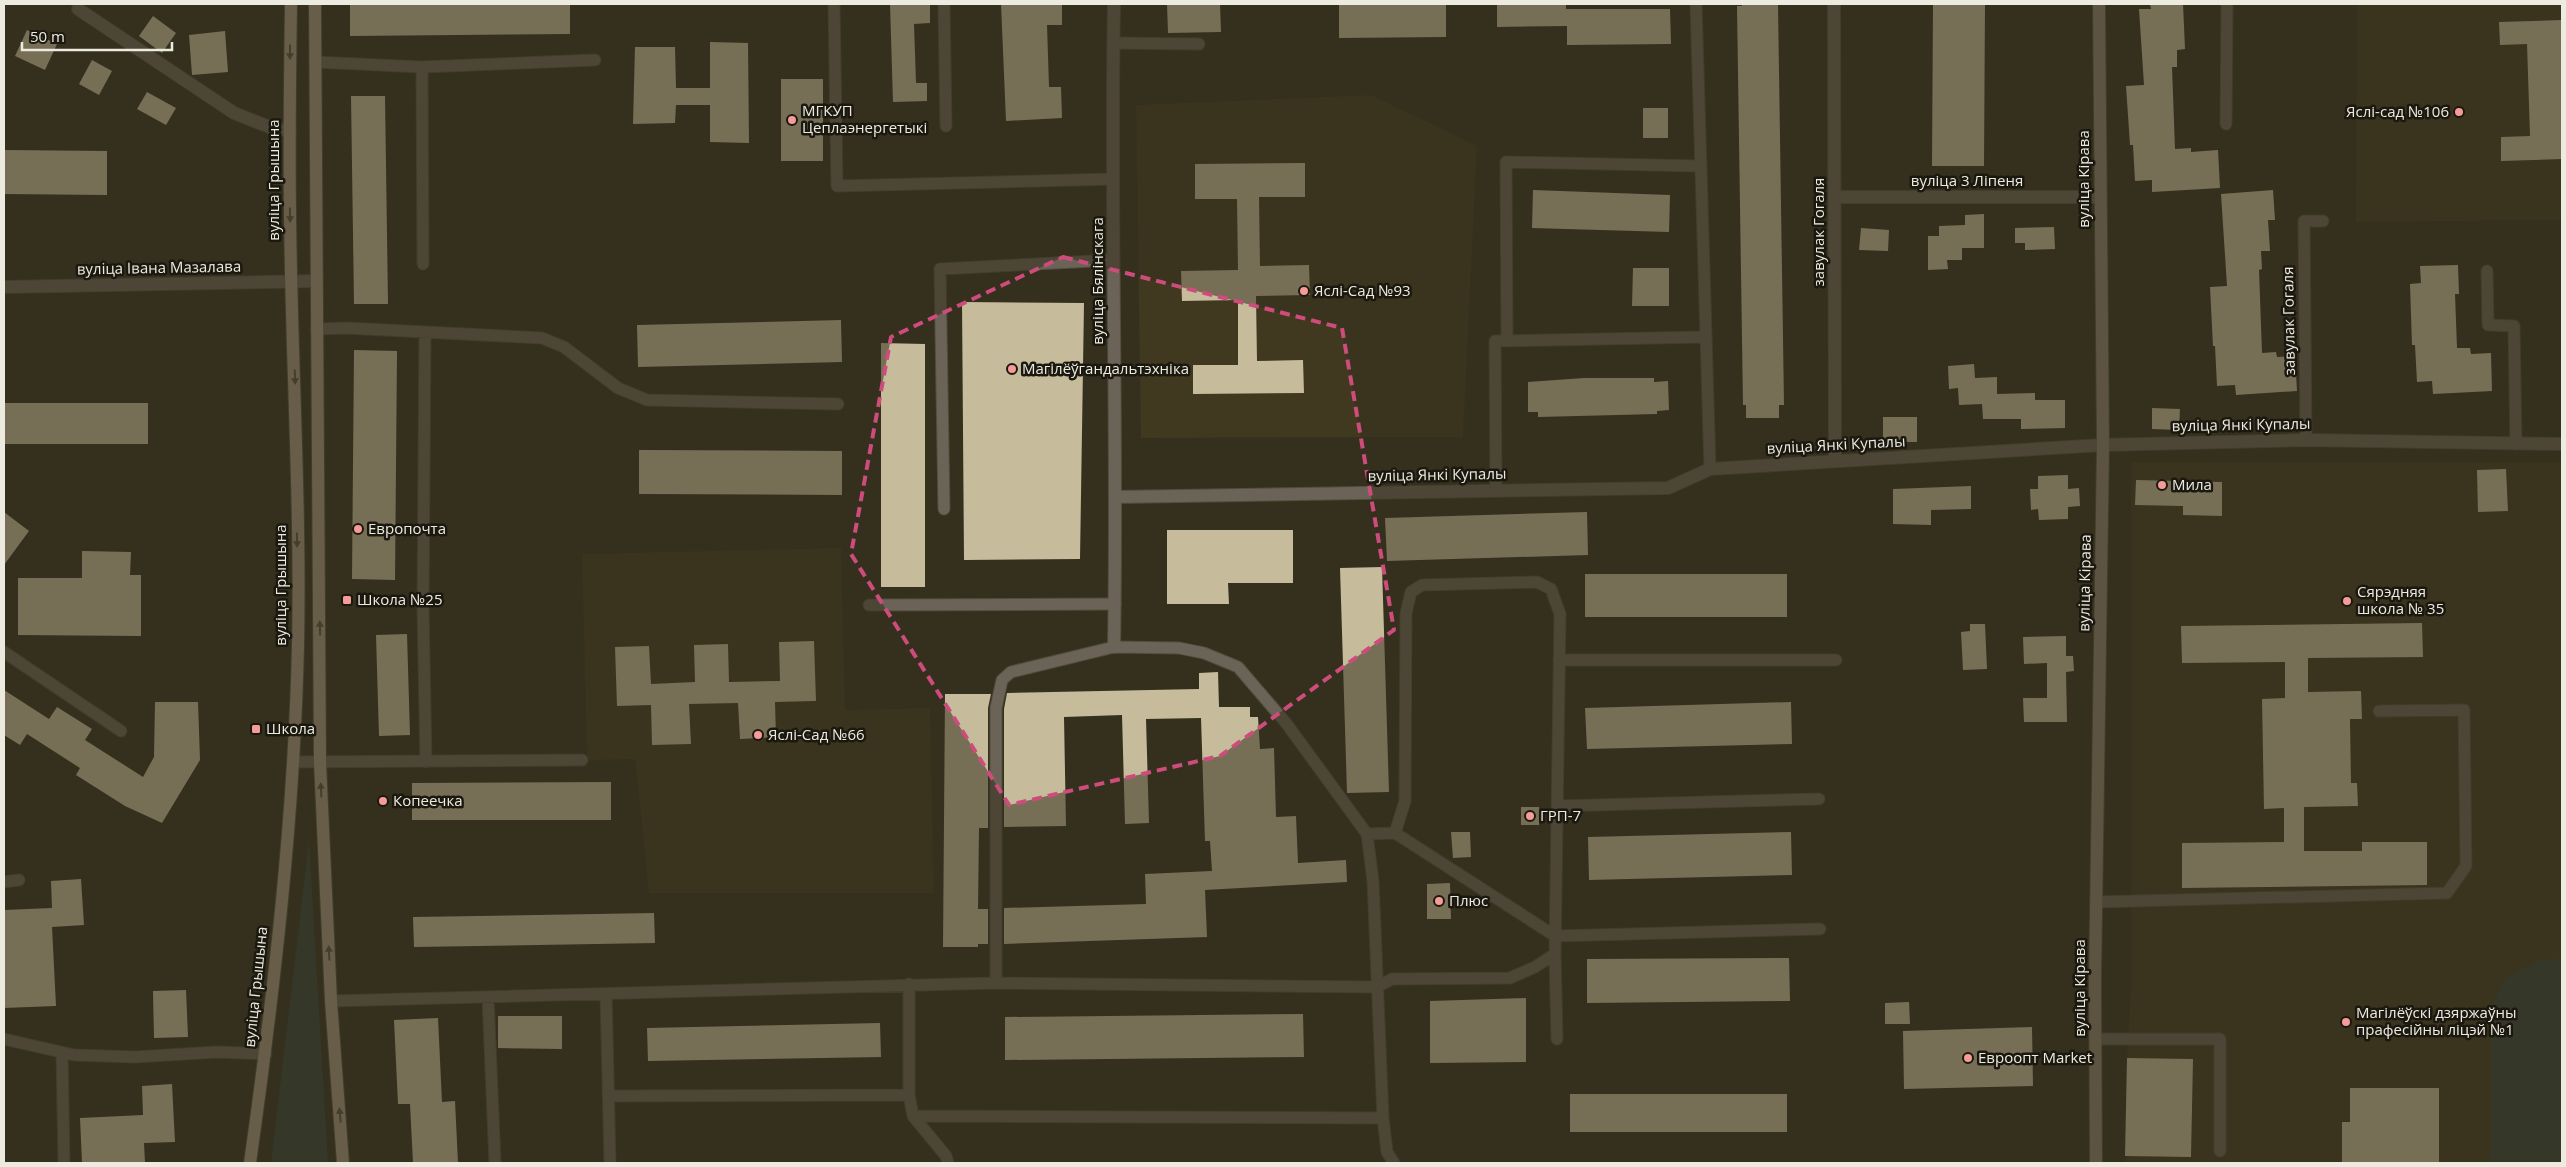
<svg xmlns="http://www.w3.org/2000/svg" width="2566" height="1167" font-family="'Open Sans',sans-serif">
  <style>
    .built { fill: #40381f }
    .green { fill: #354438 }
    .building { fill: #c6bc9b }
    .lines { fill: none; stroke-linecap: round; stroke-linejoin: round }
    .lane-casing { stroke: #524e3d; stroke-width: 13 }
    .street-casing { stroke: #524e3d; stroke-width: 14 }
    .secondary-casing { stroke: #524e3d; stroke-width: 14 }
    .primary-casing { stroke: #524e3d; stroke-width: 14 }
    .lane { stroke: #6b6357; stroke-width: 11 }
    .street { stroke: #6b6357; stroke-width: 12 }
    .secondary { stroke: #8c806c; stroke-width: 12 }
    .primary { stroke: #a5957d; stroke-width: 12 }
    .oneway { fill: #595041 }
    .marked { fill: none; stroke: #cd4c7c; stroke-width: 4; stroke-dasharray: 10 6; stroke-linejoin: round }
    .poi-dot { fill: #f59b98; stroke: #1b1810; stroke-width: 2 }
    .labels { text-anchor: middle; stroke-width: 5; stroke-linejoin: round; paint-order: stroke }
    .poi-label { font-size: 15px; fill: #edeadf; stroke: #1b1810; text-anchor: start }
    .street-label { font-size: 15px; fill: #edeadf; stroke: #1b1810 }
  </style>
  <rect width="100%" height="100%" fill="#35301e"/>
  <path class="built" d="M2357,4H2562V220L2356,222Z
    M1371,95L1477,146L1463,437L1141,438L1136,105Z
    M2131,462H2562V1163H2126L2127,1058L2131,985Z
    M841,548L845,710L930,708L934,893H649L635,759L587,760L582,554Z"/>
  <path class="green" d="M309,842L328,1163H271Z
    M2562,959V1163H2490V1012L2505,978L2541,960Z"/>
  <path class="building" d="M350,4H570V34L350,36Z
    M890,4H930V23L914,24L916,83H927V101L893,102Z
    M1001,4H1062V25H1047L1049,87H1061L1062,118L1006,121Z
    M1167,4H1220L1221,32L1168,33Z
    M1339,4H1446V37L1339,38Z
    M1497,4H1566V9H1670L1671,44L1567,45V26L1497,27Z
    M1742,4L1778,5L1784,405H1779V418H1746V405H1743L1737,6H1742Z
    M1933,4H1985L1984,166H1932Z
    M2150,4H2183L2185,49L2177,50V67H2172L2175,149L2191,148V152L2218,150L2220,188L2152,192V180L2135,181L2133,145H2130L2126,86L2144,85L2139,9H2151Z
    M153,16L176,33L162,53L139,36Z
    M2562,20V159L2501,161V137L2530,136L2527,44L2500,45L2499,22Z
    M27,30L57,44L45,70L15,56Z
    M225,31L228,72L192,75L189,35Z
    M710,42L748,43L749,143L710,142V105H676L675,123L633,124L635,47H675L676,88H710Z
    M92,60L112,71L99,95L79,84Z
    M781,79H823V161H781Z
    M147,92L176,108L166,125L137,109Z
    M351,96H385L388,304H354Z
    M1643,108H1668V138H1643Z
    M4,150L107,151V195L4,194Z
    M1305,163V197H1259L1260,266L1309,265L1310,295L1256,296L1257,361L1303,360L1304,393L1193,394V365H1238V300L1182,301L1181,271L1238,270L1237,199H1195V164Z
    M1533,190L1670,195L1669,232L1532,228Z
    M2273,190L2275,220H2268L2270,251H2261L2262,269L2259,270L2262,353L2276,352L2277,357L2295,356L2297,391L2236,395L2235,385L2217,386L2215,346H2213L2210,287L2227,286L2221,194Z
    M1984,214V248H1962V260H1947L1948,269L1928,270V236H1939V226L1965,225V215Z
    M2054,227L2055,249L2025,250V243H2015V228Z
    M1861,228L1889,230L1888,251L1859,250Z
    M2458,265L2459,294H2455L2457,348H2470L2471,354L2491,353L2492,391L2433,394L2432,381L2417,382L2415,345H2412L2410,284L2421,283L2420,266Z
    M1633,268H1669V306H1632Z
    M962,302L1084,303L1080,559L964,560Z
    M841,320L842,362L638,367L637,325Z
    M881,343L925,344V587H881Z
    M354,350L397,351L395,580L352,579Z
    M1974,364L1975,378L1997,377V394L2035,393V400H2065V428L2021,429V419H1983L1982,404L1959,405L1958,388L1949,389L1948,366Z
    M1584,378H1654V382L1668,381L1669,410L1657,411V414L1538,417V412H1528V382Z
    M4,403H148V444H4Z
    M2152,408L2180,409L2179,430L2152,429Z
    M1883,417H1917V442H1883Z
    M639,450L842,451V495L639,494Z
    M2506,469L2508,511L2478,512L2477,470Z
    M2068,475V489L2079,488L2080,506L2068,507V519L2039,520L2038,509L2031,510L2030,489H2038V476Z
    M2136,480L2222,482V516L2183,515V506L2135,505Z
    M1971,486V509L1931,510V525L1893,524V489Z
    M4,512L29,531L4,565Z
    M1587,512L1588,555L1387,561L1385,518Z
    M1167,530H1293V583H1228L1229,604H1167Z
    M82,551L131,552L130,575H141V636L18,635V578H82Z
    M1382,567L1389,792L1347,793L1340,568Z
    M1585,574H1787V617H1585Z
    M2422,623L2423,657L2308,658V692L2361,691L2362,719H2350L2351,783H2357L2358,806L2304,807V851H2362V842H2427V885L2182,888V843L2284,842V808L2264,809L2262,699L2285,698V662L2182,663L2181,626Z
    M1970,624H1985L1987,669L1963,670L1961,632L1970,631Z
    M407,634L410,735L379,736L376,635Z
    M2066,636V656H2073L2074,671L2066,672L2067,722H2024L2023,698H2047V663L2024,664L2023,637Z
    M814,641L816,701L775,702L776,737L740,739L738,703L689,704L691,744L652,745L651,705L617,706L615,647L649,646L651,684L695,682L694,645L728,644L729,682L780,681L779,642Z
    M1218,672L1219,707H1250V717H1258L1260,749L1274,748L1276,817L1296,816L1298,863L1346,860L1347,882L1205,890L1207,937L1004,944V908L1146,904L1145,874L1212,871L1210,841H1205L1201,718L1146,719L1149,823L1125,824L1122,715L1064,717L1066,826L1004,827V709L1007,693L1199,689V673Z
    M4,690L49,719L57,707L92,729L85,740L143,777L154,757L155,702H198L200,760L162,823L125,806L76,775L80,768L27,734L20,745L4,735Z
    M945,694H991L988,708V828H979L978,909H988V944H978V947H943Z
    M1791,702L1792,744L1587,749L1585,708Z
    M611,782V820H412V783Z
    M1521,807H1539V825H1521Z
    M1451,832H1470L1471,857L1453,858Z
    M1791,832L1792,875L1589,880L1588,837Z
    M81,879L84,925L52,927L56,1006L4,1008V910L52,908L51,881Z
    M1450,883L1451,919H1427V884Z
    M654,913L655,943L414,947L413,917Z
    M1789,958L1790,1001L1587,1003V959Z
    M186,990L188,1037L154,1038L153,991Z
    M1526,998V1062L1430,1063V1001Z
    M1909,1002L1910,1024H1885V1003Z
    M1303,1014L1304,1057L1005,1060V1017Z
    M498,1016H562V1049L498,1048Z
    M438,1018L442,1102L455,1101L458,1163H413L410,1104H398L394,1020Z
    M880,1023L881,1057L648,1061L647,1028Z
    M2032,1027L2033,1086L1904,1089L1903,1031Z
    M2127,1058L2193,1059L2191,1157L2125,1156Z
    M172,1084L175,1142L144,1143L145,1163H82L80,1118L143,1115L142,1086Z
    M2350,1088H2439V1163H2342V1122H2350Z
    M1570,1094H1787V1132H1570Z"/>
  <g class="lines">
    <defs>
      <path id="lane" d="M834,4L837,186L1113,179
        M944,4L946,126
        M1696,4L1710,469
        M1113,43L1199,44
        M315,62L422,67L595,60
        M422,67L423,264
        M2226,124L2227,4
        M2487,271L2488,325L2514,326L2516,444
        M316,329L346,328L542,338L564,347L618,388L647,400L838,404
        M425,332L423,607L426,762
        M1507,340L1506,162L1699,166
        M2306,440L2304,221H2323
        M1496,490L1495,341L1705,337
        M944,509L940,269L1113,260
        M869,605L1115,604
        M4,652L121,731
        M1559,660H1836
        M293,762L582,760
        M1558,806L1819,799
        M1395,833L1555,936L1820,929
        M4,882L19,880
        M2097,902L2447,893L2466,866L2464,710L2379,711
        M1555,954L1557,1039
        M996,983V708L1002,680L1011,672L1114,647L1179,648L1204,653L1238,667L1286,723L1367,834L1373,881L1383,1118L1387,1152L1394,1163
        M909,984V1095L913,1116L946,1156L948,1163
        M606,994L610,1163
        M488,997L495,1163
        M331,1001L996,983L1377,987L1392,979L1510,978L1535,967L1555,954L1560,614L1551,589L1537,582L1422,585L1411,592L1406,613L1405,801L1395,833L1367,834
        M4,1039L74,1055L135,1057L217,1052L266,1054
        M2095,1039H2220V1151
        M62,1053L64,1163
        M608,1096L909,1095
        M913,1116L1383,1118"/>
      <path id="street" d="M1834,4L1835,461
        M78,9L234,113L272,128L290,131
        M1835,197H2100
        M4,287L316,281
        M1116,497L1668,488L1710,469L2103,445L2306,440L2562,444
        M1114,647C1118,433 1110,218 1114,4"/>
      <path id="secondary" d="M2096,1163L2095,980L2103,445L2099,4"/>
      <path id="primary" d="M315,4L320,762L331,1001L343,1163
        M250,1163C274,992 294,819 298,646C301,500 291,354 290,208C289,140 290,72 291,4"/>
    </defs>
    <use href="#lane" class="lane-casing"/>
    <use href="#street" class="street-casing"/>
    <use href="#secondary" class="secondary-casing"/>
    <use href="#primary" class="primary-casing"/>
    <use href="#lane" class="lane"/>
    <use href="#street" class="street"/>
    <use href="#secondary" class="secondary"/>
    <use href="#primary" class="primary"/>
  </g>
  <defs><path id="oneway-solid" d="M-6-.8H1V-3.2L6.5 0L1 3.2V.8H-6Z" transform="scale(1.25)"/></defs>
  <g class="oneway">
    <use href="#oneway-solid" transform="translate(290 52) rotate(90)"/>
    <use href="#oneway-solid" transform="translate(290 215) rotate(89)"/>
    <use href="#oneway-solid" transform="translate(295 377) rotate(88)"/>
    <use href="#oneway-solid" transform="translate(297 540) rotate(89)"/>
    <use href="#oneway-solid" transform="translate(320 628) rotate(-91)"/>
    <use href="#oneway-solid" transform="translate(321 790) rotate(-93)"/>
    <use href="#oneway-solid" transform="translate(329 953) rotate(-93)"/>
    <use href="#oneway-solid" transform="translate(340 1115) rotate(-95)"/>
  </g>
  <path d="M0 0H2566V1167H0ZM1063,257L1342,328L1394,630L1220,756L1009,805L851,554L891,337Z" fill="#35301e" fill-opacity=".55" fill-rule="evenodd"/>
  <path class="marked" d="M1063,257L1342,328L1394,630L1220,756L1009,805L851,554L891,337Z"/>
  <g class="poi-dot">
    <circle cx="2459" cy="112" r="5"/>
    <circle cx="792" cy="120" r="5"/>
    <circle cx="1304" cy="291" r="5"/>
    <circle cx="1012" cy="369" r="5"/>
    <circle cx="2162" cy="485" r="5"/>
    <circle cx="358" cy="529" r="5"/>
    <rect x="342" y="595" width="10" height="10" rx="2.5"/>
    <circle cx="2347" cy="601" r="5"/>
    <rect x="251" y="724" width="10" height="10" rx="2.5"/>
    <circle cx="758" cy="735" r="5"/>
    <circle cx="383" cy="801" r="5"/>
    <circle cx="1530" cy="816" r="5"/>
    <circle cx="1439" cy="901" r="5"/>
    <circle cx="2346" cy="1022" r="5"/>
    <circle cx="1968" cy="1058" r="5"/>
  </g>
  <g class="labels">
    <g class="poi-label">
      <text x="802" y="116">МГКУП<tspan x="802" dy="17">Цеплаэнергетыкі</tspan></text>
      <text x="2449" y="117" text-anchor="end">Яслі-сад №106</text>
      <text x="1314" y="296">Яслі-Сад №93</text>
      <text x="1022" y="374">Магілёўгандальтэхніка</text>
      <text x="2172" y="490">Мила</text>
      <text x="368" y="534">Европочта</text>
      <text x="2357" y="597">Сярэдняя<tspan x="2357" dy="17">школа № 35</tspan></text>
      <text x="357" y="605">Школа №25</text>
      <text x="266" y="734">Школа</text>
      <text x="768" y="740">Яслі-Сад №66</text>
      <text x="393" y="806">Копеечка</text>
      <text x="1540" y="821">ГРП-7</text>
      <text x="1449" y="906">Плюс</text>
      <text x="2356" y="1018">Магілёўскі дзяржаўны<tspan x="2356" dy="17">прафесійны ліцэй №1</tspan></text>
      <text x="1978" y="1063">Евроопт Market</text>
    </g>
    <g class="street-label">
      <text transform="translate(2084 179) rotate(-90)" y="5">вуліца Кірава</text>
      <text transform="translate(274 180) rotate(-90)" y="5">вуліца Грышына</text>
      <text x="1967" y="186">вуліца 3 Ліпеня</text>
      <text transform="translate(1819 232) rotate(-90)" y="5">завулак Гогаля</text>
      <text transform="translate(159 268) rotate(-1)" y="5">вуліца Iвана Мазалава</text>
      <text transform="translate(1098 281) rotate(-90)" y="5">вуліца Бялінскага</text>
      <text transform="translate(2289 321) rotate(-91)" y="5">завулак Гогаля</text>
      <text transform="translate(2241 425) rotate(-1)" y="5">вуліца Янкі Купалы</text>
      <text transform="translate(1836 445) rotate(-3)" y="5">вуліца Янкі Купалы</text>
      <text transform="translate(1437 475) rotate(-1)" y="5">вуліца Янкі Купалы</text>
      <text transform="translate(2085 583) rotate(-89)" y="5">вуліца Кірава</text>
      <text transform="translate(281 585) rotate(-90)" y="5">вуліца Грышына</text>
      <text transform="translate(256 987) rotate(-84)" y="5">вуліца Грышына</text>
      <text transform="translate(2080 988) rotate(-90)" y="5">вуліца Кірава</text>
    </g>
  </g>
  <rect width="2566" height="1167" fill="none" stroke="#edeadf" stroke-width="10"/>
  <path d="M22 42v8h150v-8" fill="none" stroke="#edeadf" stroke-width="2.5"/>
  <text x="30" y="42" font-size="15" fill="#edeadf" stroke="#1b1810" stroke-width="4" paint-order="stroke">50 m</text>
</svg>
